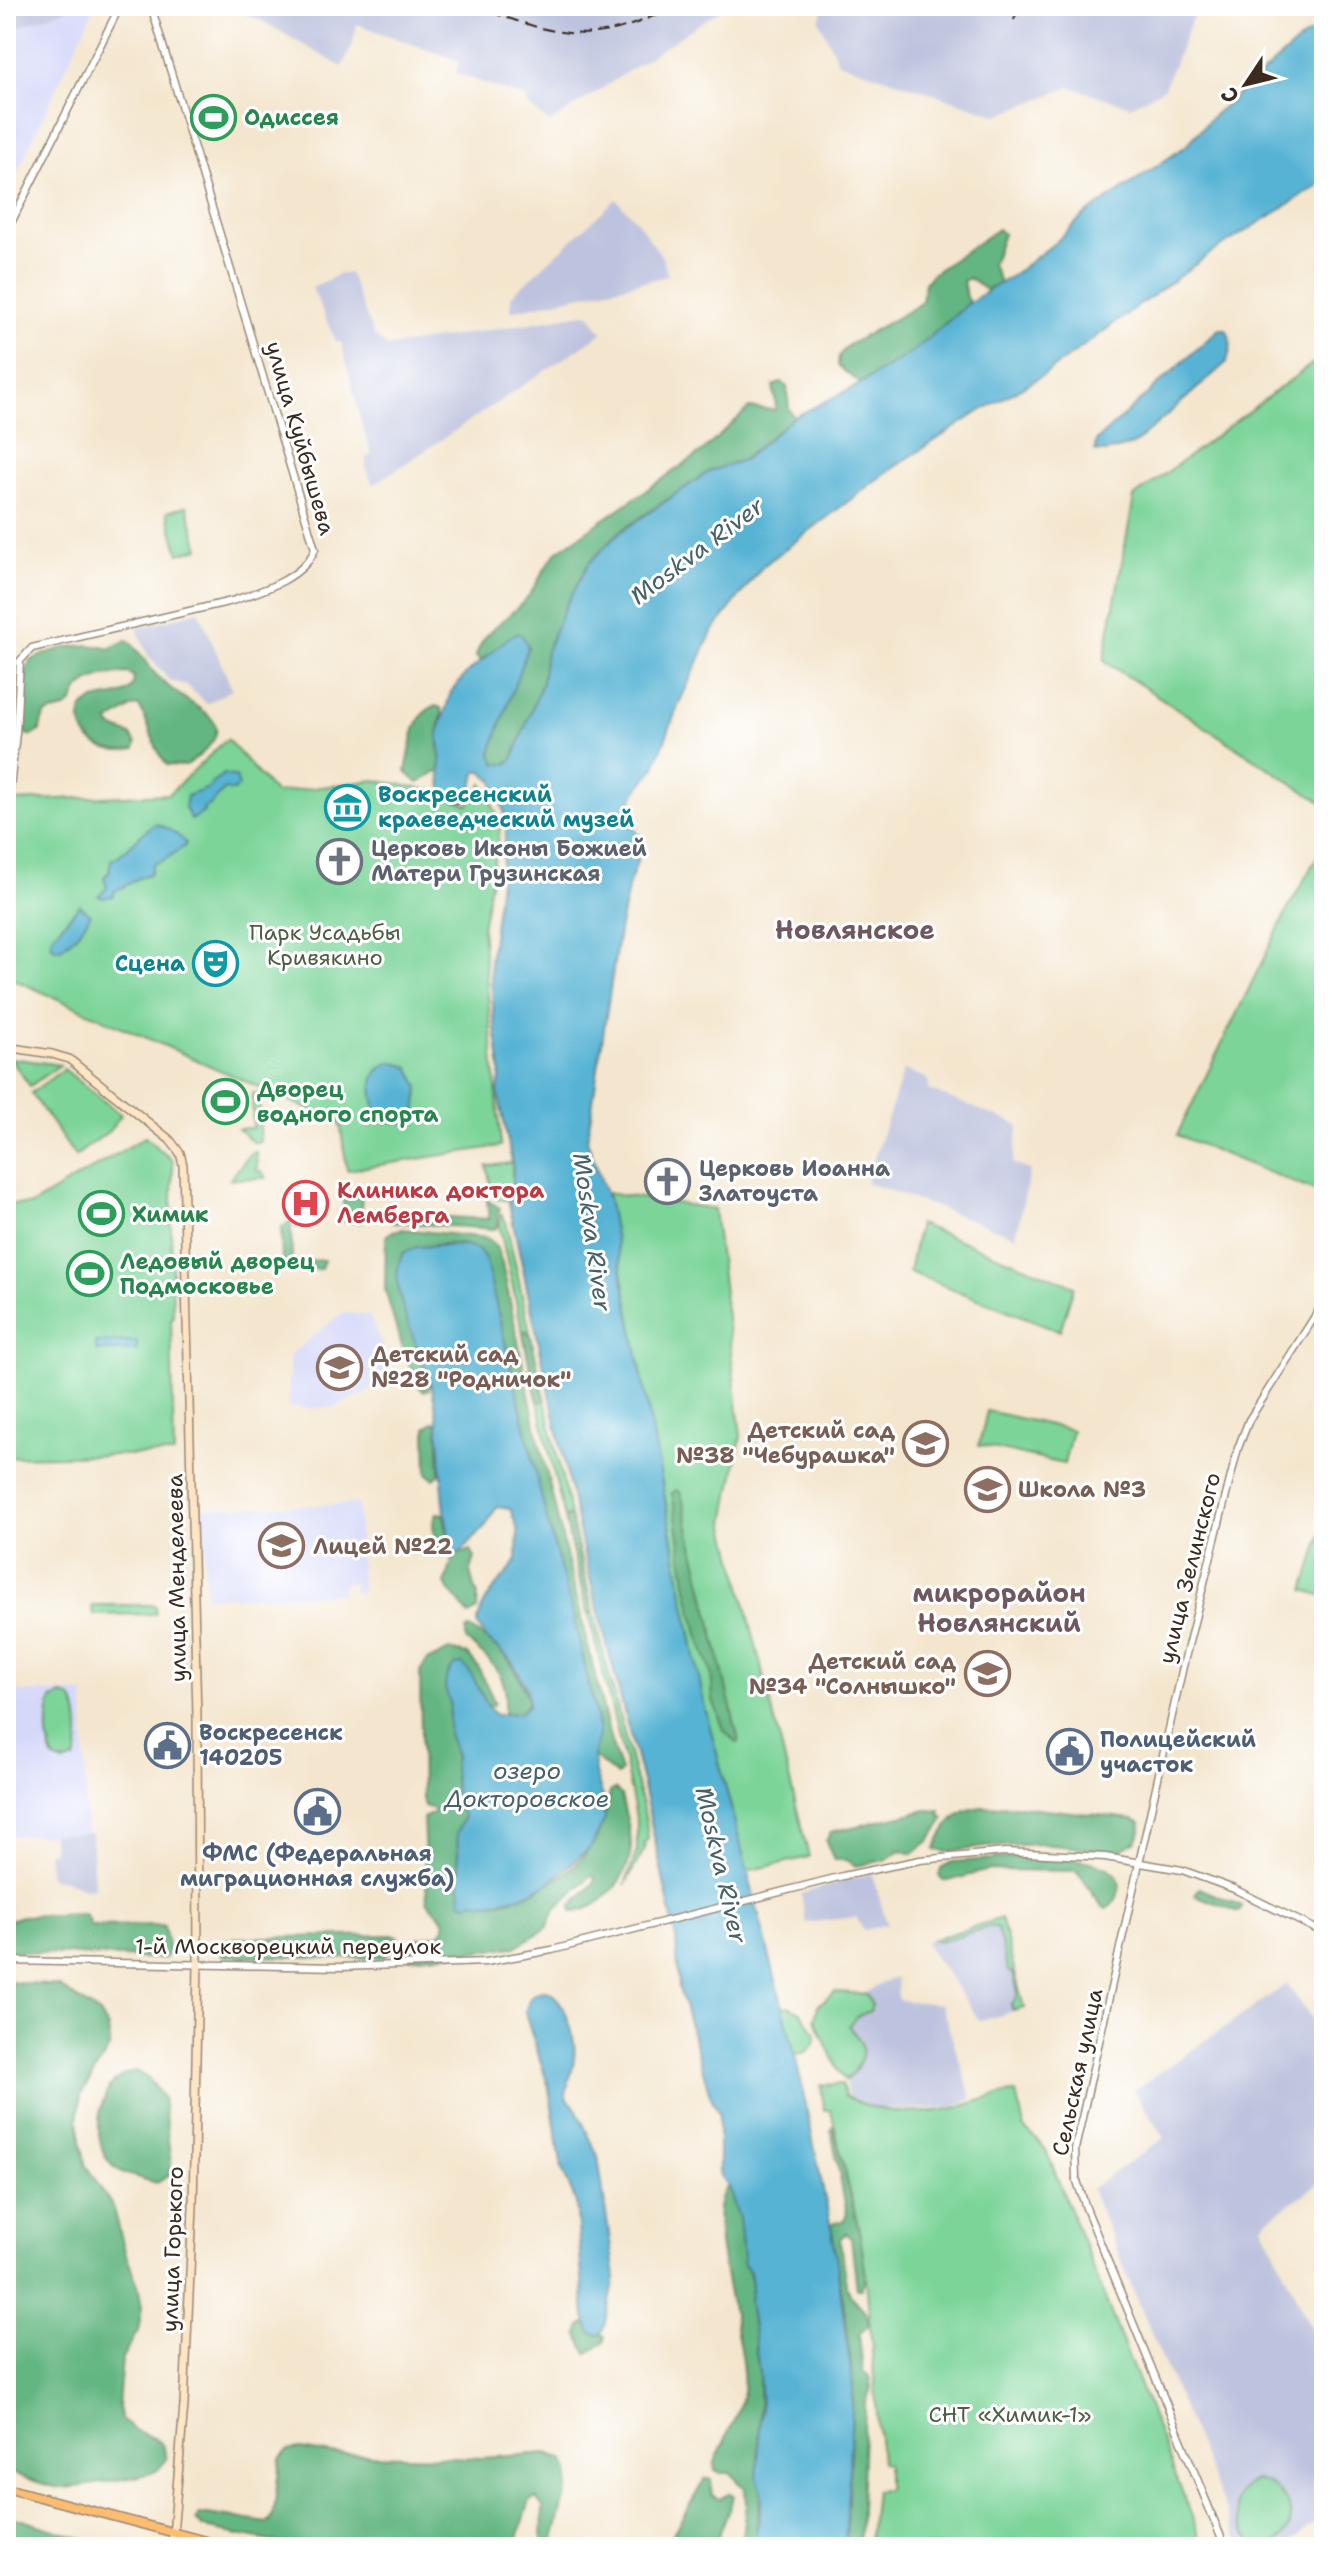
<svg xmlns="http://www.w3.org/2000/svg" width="1330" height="2553" font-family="'Shantell Sans',sans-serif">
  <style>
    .built { fill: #d5d8f9 }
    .industrial { fill: #bdc3de }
    .green { fill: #7bd499; stroke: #5b7f5c; stroke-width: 2 }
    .forest { fill: #64b681; stroke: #507050; stroke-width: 2 }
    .water { fill: #56b3d4; stroke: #486e79; stroke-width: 2 }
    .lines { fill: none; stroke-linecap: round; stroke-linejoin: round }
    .tertiary-casing { stroke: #988876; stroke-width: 9 }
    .secondary-casing { stroke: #988876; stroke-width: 10 }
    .trunk-casing { stroke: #988876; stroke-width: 11 }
    .tertiary { stroke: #fff; stroke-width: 6 }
    .secondary { stroke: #fee5c5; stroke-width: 7 }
    .trunk { stroke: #fcbd6f; stroke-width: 8 }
    .rail { stroke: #3b2a1e; stroke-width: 2; stroke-dasharray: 12 6; stroke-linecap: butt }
    .labels { text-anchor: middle; stroke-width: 6; stroke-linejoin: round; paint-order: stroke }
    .leisure-label { font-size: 22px; font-weight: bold; fill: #27864d; stroke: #fff; text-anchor: start }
    .street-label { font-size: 22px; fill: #3b2a1e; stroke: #fff }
    .culture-label { font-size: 22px; font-weight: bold; fill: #0d838f; stroke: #fff; text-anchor: start }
    .worship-label { font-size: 22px; font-weight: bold; fill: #5b616d; stroke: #fff; text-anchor: start }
    .park-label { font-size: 22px; fill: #4e5d43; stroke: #fff }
    .health-label { font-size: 22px; font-weight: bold; fill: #be3a42; stroke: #fff; text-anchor: start }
    .education-label { font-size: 22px; font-weight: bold; fill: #785e54; stroke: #fff; text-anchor: start }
    .service-label { font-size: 22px; font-weight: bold; fill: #4e5e75; stroke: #fff; text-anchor: start }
    .water-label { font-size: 24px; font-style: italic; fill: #466167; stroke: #fff }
    .quarter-label { font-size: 26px; font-weight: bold; fill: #705860; stroke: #fff }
  </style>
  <rect width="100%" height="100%" fill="#fff"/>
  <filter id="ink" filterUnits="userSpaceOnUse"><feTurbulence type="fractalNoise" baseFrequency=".0125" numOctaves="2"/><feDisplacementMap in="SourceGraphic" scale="16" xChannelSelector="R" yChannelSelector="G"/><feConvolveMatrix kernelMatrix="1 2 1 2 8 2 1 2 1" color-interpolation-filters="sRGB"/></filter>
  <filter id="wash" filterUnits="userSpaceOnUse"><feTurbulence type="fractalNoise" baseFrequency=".006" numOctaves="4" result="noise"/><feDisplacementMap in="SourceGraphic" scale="32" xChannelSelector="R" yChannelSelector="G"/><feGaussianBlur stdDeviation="1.8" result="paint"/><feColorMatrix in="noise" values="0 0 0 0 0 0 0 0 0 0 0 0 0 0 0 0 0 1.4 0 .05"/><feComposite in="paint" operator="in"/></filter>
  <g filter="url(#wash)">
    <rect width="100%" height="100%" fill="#f4e6ce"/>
    <path class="built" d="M75,6H95L6,196V32Z
      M342,1313L369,1315L397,1379L332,1408H289V1356Z
      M358,1504L361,1592L354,1593V1583H343L341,1594L206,1597L203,1508Z
      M6,1682L21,1692L84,1693L86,1833L6,1836Z"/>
    <path class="industrial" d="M6,6H75L6,32Z
      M227,6H726L550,123L526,104L528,99L456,73L459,61L357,24L352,46L342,67L264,22Z
      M825,6H1205L1194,14L1164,88L1149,97L1130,106L1071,87L998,115L838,62L819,20Z
      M616,199L637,221L662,257L668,276L511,311V296Z
      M349,273L374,336L388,347L589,313L602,333L373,485L366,468V457L372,455L361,422L341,342H336L312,288L339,274Z
      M199,611L232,689L207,704L186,685L170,681L148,655L137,628Z
      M904,1070L926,1078L929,1083L928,1090L1019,1125L1013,1164L1030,1170L1016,1236L866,1182Z
      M91,1833L94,1888L86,1889L65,1880L50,1878L47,1852H53L52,1834Z
      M872,1873L887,1924L864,1931L856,1917L806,1923L801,1894Z
      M1001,1918L1024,2008L980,2021L924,1942Z
      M897,1978L898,2000L941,2004L972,2099L953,2107L909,2110L873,2107L848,2096L832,2012L888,1980Z
      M1287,1984L1324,2036V2180L1262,2224L1324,2357V2515L1286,2547H1241L1091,2189L1165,2137L1133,2091Z"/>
    <path class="green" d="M1324,355V804L1104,661L1134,497Z
      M187,506L199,548L179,554L167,512Z
      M227,739L275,793L375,780L424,789L468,805L483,784L501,824L482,927L501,1146L347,1170L340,1123L6,976V851L14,801L169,794Z
      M1324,844V1195L1177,1135L1288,909Z
      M10,1058L60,1065L30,1086Z
      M64,1069L121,1115L109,1131L75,1156L31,1093Z
      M252,1093L260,1094V1142H253L238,1129L253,1128Z
      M145,1137L173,1161L171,1231L173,1318L171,1319L174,1454L6,1457V1204L31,1205Z
      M256,1152L257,1171L262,1172L266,1178L230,1179L251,1153Z
      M512,1163V1199L509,1204L508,1200H498L491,1187L487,1166Z
      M607,1193L714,1209L741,1436L725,1522L809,1857L747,1871L704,1704Z
      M500,1213L506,1222L580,1560L646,1821L648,1839L643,1845L646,1846L625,1885L637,1850V1822L624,1759L555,1478L500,1229Z
      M919,1224L1074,1286L1060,1331L909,1272Z
      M987,1411L1072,1430L1064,1464L979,1445Z
      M1324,1525V1596L1304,1590Z
      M92,1605H155L156,1614L93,1615Z
      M62,1695L73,1699C80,1716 81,1742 75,1759L64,1763L54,1759C46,1742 46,1717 52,1699Z
      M1001,1918L1024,2008L1013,2011L1011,2004C1022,1997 1016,1985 1013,1973L1008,1971L997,1927H988L940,1942L932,1940Z
      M835,1992L867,1994L872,2005L870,2011L856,2017L849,2025C852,2032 858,2036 861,2043C866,2056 856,2074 845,2080C836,2071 822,2033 815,2019L818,2005Z
      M788,2006L801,2012L816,2034C815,2047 807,2054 795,2054L782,2007Z
      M842,2084L845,2096C879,2114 917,2116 955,2108C976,2103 995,2094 1016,2093L1024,2127L1046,2150L1204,2547H869L875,2491L887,2490V2464L881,2463L866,2277L860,2235L831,2110H824L821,2085Z
      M1256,2480C1296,2488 1307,2542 1258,2547C1237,2530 1225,2493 1256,2480Z"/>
    <path class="forest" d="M998,229L1003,234L992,265L1000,283L986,290L969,278L963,281L966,298L970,302L915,350L860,383L838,366L839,356L847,346L915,307L922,301L925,283L932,274Z
      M782,382L787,387L789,409L794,417L743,460L710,471L619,532L589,563L567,603L546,651L542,683L513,759L501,766L496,764L491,752L528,646L517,633L480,661L476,657C481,631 510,618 526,599C539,584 542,568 558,551L703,451L749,408L775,410C778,401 772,395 774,386Z
      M127,640C141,651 149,670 163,682C196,713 252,721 185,766L167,765C153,748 150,725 139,706L132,707L109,722L111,727L131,735L136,744L135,749C113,755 82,746 81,720C81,717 81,711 83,708C96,690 134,705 134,677L128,673C112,674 92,676 80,688C76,693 74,701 70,705C54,718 43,703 40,731L32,736L26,734C19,715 22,680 30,661C52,649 84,640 109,649Z
      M436,706L441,708L442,714L438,734L441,770L418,783L406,772C411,750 412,712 436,706Z
      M343,1192L361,1195L363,1222H344Z
      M487,1200L500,1208L497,1213L498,1226L495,1229L390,1222L387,1214L489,1219Z
      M291,1221L292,1262L324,1260L321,1269L296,1270L282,1263L281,1228Z
      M402,1229L487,1238L496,1247L502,1263L536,1428L611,1742L621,1771L617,1776L593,1756L599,1730L574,1618L547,1520L485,1258C480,1254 476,1248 469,1246C450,1241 421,1245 403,1253L430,1382L428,1390L423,1391L418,1385L399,1338L385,1289L386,1236L393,1231Z
      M526,1330L531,1336L544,1397L542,1402L537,1399L523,1335Z
      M433,1422L438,1424L440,1474L434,1479L427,1473L426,1428Z
      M677,1490L681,1493L739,1742L736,1743L724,1730L713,1700L711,1671L698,1634L687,1588L672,1493Z
      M437,1513L444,1514L448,1537L445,1547L440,1551L436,1549L433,1524Z
      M567,1516L571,1519L593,1611L590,1615L587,1613L565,1520Z
      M471,1550L475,1558L470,1573L478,1595L477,1610L469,1615L445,1584L454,1556Z
      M470,1628C504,1651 516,1663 529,1702L520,1713L504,1714C503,1706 507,1697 505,1689C501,1667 482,1654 466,1640V1630Z
      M449,1650L467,1654L478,1667L495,1703L492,1706H487L476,1684L449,1671L445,1688L449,1695L459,1805L464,1817L457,1832L460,1892C469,1898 479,1904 490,1903C525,1901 573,1875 592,1845C603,1828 607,1811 610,1792L615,1789L621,1795C624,1811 631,1830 631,1845C631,1875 602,1910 572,1912V1905L594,1883L595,1877L590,1876L555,1910L547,1928L515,1947L409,1958L407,1950L418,1938L440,1934L445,1928L444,1920L427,1901L423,1818L432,1814L434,1809L424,1806L422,1798L420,1671L427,1661Z
      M1019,1806L1133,1819L1141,1823V1831L1136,1841L1119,1851L1039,1844L984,1847L948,1852L935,1850C955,1802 974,1807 1019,1806Z
      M927,1810L941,1811L940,1816L945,1818L929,1841L913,1854L901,1850L885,1860L856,1866L847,1860H834L826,1841L831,1832Z
      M1018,1857C1040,1858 1128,1853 1119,1890C1117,1899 1114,1905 1106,1909C1093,1900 1088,1882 1076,1871L989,1870L948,1881H943L939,1876L941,1868L952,1862Z
      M1199,1888L1242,1906L1239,1912L1195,1895Z
      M85,1914L91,1926L164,1925L169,1953L164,1959L6,1951V1921L22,1916Z
      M393,1935L398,1936L396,1948L385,1956L377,1958L224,1956L215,1949L219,1942L233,1938Z
      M6,1981L58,1986L100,2014L108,2028L110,2046L81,2095L78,2120L85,2164L114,2209L126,2255L138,2285L142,2307L138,2331L122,2358L118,2407L121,2420C127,2424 132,2430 139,2432C158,2441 161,2436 167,2459C163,2463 159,2470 154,2472C147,2476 69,2489 61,2488C42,2485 24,2477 6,2471Z
      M136,2071L150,2080L163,2098L171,2165L168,2176L157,2183C142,2178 122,2176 111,2164C88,2140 98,2075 136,2071Z
      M833,2126L860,2235L866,2277L861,2289H857L851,2238L846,2233L840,2239C842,2256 843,2277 849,2292C855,2307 868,2304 868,2326L859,2334L863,2371L869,2376L871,2389L865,2405L860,2535L856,2545L846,2543L853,2389L847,2326L831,2225L834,2222L843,2221L847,2214L831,2130Z
      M728,2186L739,2218L744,2265L749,2272L752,2285L749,2300L759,2372L761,2496L753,2547H741L746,2504L745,2488L730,2473H721L715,2470L714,2465C722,2444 740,2413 743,2391C749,2344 698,2215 728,2186Z
      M587,2323L591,2333L598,2335L602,2333L606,2337L604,2342L587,2354L578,2334L581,2326Z
      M300,2449L332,2454L483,2458L548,2453L564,2460L569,2471L568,2487L554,2539L542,2544L543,2507L536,2498L530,2501L515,2547H300L214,2530L203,2527L196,2521L199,2515L207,2514L268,2523L272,2519L274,2512L280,2459L287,2451Z
      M705,2479H711L712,2495L719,2499L731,2493L734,2496L714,2547H665Z
      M6,2515L109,2547H6Z"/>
    <path class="water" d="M1324,24V182L1211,253L1045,374L974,415L884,474L763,566L712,632L680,701L654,769L635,793L631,803L632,824L642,841V848L629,884L619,931L587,1140L608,1199L704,1704L795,2054L834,2242L853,2389L845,2547H753C756,2528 768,2496 757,2479L761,2407L759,2372L749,2300L752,2285L750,2272L744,2265L739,2218L728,2186L719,2172V2113L710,2095L679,1988L676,1938L643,1786L584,1554L509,1204L512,1199L513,1168L498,1092L501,1071L494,1019L490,961L507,824L503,807L496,797L494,782L481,770L476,773L471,797L466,801H457L443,792L440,777L441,758L438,734L451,692L466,674L508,638L517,633L522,635L528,646L491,752L496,764H507L513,759L542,683L546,651L567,603L589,563L619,533L710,471L743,460L794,417L853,388L915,350L970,302L1010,277L1056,242L1082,217L1186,146L1211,118L1299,41Z
      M1219,329H1226C1233,342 1231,350 1226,363L1133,445L1105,452L1095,451L1096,441Z
      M224,774L236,777L239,786L234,791L225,789L209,806L203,808L204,812L191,820L185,807L187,796L209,788L212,782Z
      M155,824C165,826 179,835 186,843L185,846L164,860L153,864L150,874C137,876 127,887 114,891V896L102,898L98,896L107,888L104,877L109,872L111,860C128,853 139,833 155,824Z
      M80,905L90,914C87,924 68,945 58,949L52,946L51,937Z
      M392,1062L409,1067L419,1087L416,1114L404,1122L383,1121C370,1102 365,1070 392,1062Z
      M464,1245L478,1250L485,1258L547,1520L574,1618L599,1730L593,1756L595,1773L604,1800L605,1819L591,1847L547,1884L523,1895L489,1903L474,1901L467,1904L461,1901L457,1832L464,1817L456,1802L453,1766L456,1755L448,1734L450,1703L445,1688L446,1678L454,1665L462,1664C478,1677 480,1701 495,1715L520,1713L529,1705L527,1690L519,1673L510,1659L486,1639L477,1624C483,1596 502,1582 517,1560L518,1531L510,1508L497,1506L487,1524L461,1552L454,1556C436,1496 446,1435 429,1378C419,1344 384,1288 403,1253L417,1247Z
      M137,1341V1351H96V1342Z
      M546,1991C566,1997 577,2041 574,2059C573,2073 566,2084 566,2097L576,2108L598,2156L615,2277L606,2323L602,2333L598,2335L591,2333L585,2317L576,2202L562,2169L549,2088L525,2012L530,1998L538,1992Z"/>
  </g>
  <g filter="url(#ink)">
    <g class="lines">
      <defs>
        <path id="tertiary" d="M6,233L120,6
          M6,826L16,733L20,661L32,648L232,601C261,591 303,579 315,549L151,6
          M6,1961L340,1967L486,1962L552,1950L843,1876L920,1860L1005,1852L1105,1857L1182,1870L1234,1889L1324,1933
          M1225,2547L1086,2208L1076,2178L1075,2149L1184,1662L1238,1448L1249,1420L1324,1302"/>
        <path id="secondary" d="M6,1047L52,1054L69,1059L170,1140L180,1153L183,1165L197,1716L198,1964L193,2207L184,2405L172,2547"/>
        <path id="trunk" d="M6,2488L228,2547"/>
      </defs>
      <use href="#tertiary" class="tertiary-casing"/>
      <use href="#secondary" class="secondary-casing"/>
      <use href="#trunk" class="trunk-casing"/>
      <use href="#tertiary" class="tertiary"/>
      <use href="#secondary" class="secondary"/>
      <use href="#trunk" class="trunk"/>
      <path class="rail" d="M473,6C557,35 590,50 674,6
        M1014,20L1019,6"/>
    </g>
  </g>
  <defs>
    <symbol id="stadium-ring" viewBox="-11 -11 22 22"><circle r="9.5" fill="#fff" stroke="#2e9e5b" stroke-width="1.5"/><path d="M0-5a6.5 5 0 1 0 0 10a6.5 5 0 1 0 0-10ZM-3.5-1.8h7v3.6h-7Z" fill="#2e9e5b"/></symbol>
    <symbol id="museum-ring" viewBox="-11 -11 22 22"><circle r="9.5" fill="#fff" stroke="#0f9aa8" stroke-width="1.5"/><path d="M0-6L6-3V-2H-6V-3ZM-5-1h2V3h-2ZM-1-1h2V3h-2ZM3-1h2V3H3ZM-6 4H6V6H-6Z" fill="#0f9aa8"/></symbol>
    <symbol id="church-ring" viewBox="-11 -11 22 22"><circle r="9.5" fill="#fff" stroke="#6b7280" stroke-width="1.5"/><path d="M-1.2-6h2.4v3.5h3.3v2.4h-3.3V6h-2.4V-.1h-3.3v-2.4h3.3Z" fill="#6b7280"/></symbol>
    <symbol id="theatre-ring" viewBox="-11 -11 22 22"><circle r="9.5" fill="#fff" stroke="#0f9aa8" stroke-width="1.5"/><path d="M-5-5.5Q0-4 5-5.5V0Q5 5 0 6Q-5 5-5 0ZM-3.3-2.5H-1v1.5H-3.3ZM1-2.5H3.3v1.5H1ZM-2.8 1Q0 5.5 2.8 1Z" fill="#0f9aa8"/></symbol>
    <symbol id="hospital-ring" viewBox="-11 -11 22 22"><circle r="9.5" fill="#fff" stroke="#e0444e" stroke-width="1.5"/><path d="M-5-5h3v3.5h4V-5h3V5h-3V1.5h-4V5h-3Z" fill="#e0444e"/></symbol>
    <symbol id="school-ring" viewBox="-11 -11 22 22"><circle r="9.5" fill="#fff" stroke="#8d6e63" stroke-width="1.5"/><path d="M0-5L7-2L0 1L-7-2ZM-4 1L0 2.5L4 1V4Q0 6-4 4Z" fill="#8d6e63"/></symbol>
    <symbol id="civic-ring" viewBox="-11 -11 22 22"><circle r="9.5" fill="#fff" stroke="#5c6f8a" stroke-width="1.5"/><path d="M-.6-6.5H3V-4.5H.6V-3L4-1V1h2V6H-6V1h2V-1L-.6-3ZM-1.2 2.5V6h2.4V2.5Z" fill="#5c6f8a"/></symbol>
  </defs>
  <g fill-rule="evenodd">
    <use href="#stadium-ring" x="188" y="92" width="51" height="51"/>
    <use href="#museum-ring" x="322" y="782" width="51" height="51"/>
    <use href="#church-ring" x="314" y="836" width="51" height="51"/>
    <use href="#theatre-ring" x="190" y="938" width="51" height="51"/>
    <use href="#stadium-ring" x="200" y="1076" width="51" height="51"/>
    <use href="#church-ring" x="642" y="1156" width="51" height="51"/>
    <use href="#hospital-ring" x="280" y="1178" width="51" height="51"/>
    <use href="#stadium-ring" x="76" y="1188" width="51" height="51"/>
    <use href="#stadium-ring" x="64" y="1248" width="51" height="51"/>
    <use href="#school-ring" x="314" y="1342" width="51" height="51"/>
    <use href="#school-ring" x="900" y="1418" width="51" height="51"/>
    <use href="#school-ring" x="962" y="1464" width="51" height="51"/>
    <use href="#school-ring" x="256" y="1520" width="51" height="51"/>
    <use href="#school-ring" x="962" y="1648" width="51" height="51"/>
    <use href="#civic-ring" x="142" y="1720" width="51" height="51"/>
    <use href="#civic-ring" x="1044" y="1726" width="51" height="51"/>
    <use href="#civic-ring" x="292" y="1786" width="51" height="51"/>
  </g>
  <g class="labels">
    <g class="leisure-label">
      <text x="244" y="125">Одиссея</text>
      <text x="257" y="1097">Дворец<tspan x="257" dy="25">водного спорта</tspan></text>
      <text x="132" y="1222">Химик</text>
      <text x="120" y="1269">Ледовый дворец<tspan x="120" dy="25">Подмосковье</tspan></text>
    </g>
    <g class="street-label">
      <text transform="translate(301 438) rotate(74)" y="8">улица Куйбышева</text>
      <text transform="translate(1189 1568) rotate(-76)" y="8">улица Зелинского</text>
      <text transform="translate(176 1578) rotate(-91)" y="8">улица Менделеева</text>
      <text x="288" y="1954">1-й Москворецкий переулок</text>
      <text transform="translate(1077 2072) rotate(-78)" y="8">Сельская улица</text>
      <text transform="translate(172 2249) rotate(-88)" y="8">улица Горького</text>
    </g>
    <g class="culture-label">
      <text x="378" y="802">Воскресенский<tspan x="378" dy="25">краеведческий музей</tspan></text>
      <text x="185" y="971" text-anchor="end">Сцена</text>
    </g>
    <g class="worship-label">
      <text x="371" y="856">Церковь Иконы Божией<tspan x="371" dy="25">Матери Грузинская</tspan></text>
      <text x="699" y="1176">Церковь Иоанна<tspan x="699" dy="25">Златоуста</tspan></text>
    </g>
    <g class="park-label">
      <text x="325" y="940">Парк Усадьбы<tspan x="325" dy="25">Кривякино</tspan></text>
      <text x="1010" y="2422">СНТ «Химик-1»</text>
    </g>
    <g class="health-label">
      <text x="337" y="1198">Клиника доктора<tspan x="337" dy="25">Лемберга</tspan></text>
    </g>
    <g class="education-label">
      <text x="371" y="1362">Детский сад<tspan x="371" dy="25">№28 "Родничок"</tspan></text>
      <text x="895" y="1438" text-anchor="end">Детский сад<tspan x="895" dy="25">№38 "Чебурашка"</tspan></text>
      <text x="1018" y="1497">Школа №3</text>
      <text x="313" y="1554">Лицей №22</text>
      <text x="956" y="1669" text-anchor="end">Детский сад<tspan x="956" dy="25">№34 "Солнышко"</tspan></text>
    </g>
    <g class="service-label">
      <text x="199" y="1740">Воскресенск<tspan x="199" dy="25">140205</tspan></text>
      <text x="1100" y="1747">Полицейский<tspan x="1100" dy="25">участок</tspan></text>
      <text x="317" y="1861" text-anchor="middle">ФМС (Федеральная<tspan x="317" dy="25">миграционная служба)</tspan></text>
    </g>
    <g class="water-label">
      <text transform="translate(697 551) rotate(-37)" y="8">Moskva River</text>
      <text transform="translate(592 1232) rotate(82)" y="8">Moskva River</text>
      <text x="527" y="1779">озеро<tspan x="527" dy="28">Докторовское</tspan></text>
      <text transform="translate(721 1865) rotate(77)" y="8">Moskva River</text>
    </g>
    <g class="quarter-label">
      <text x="855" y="939">Новлянское</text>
      <text x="999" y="1602">микрорайон<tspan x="999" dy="30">Новлянский</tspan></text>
    </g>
  </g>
  <rect width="1330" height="2553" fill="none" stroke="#fff" stroke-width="32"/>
  <g transform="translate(1246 84) rotate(235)" stroke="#ffffff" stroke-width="6" paint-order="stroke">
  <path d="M0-6L14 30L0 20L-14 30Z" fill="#3b2a1e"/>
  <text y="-12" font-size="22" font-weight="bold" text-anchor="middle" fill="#3b2a1e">С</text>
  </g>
</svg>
